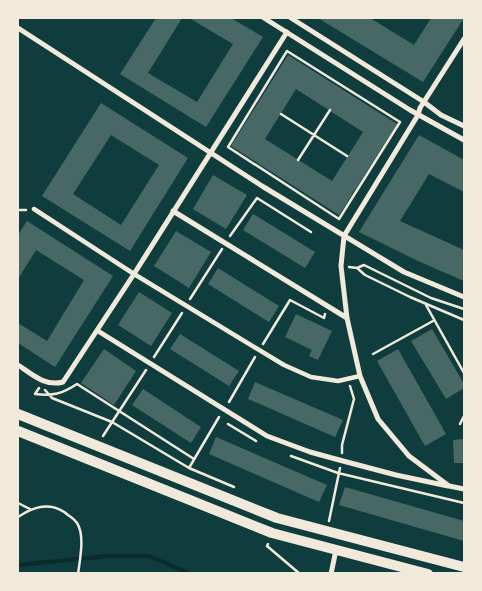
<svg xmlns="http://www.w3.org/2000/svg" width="482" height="591" font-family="'DejaVu Sans',sans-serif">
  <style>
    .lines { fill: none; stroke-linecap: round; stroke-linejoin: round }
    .stream { stroke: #0a2a2b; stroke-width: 4 }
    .building { fill: #486865; fill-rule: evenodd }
    .path { stroke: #f1e9da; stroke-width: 2.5 }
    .pedestrian { stroke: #f1e9da; stroke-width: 4.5 }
    .minor { stroke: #f1e9da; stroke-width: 5 }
    .secondary { stroke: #f1e9da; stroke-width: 10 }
  </style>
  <rect width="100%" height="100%" fill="#0f3d3e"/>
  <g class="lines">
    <path class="stream" d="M18,565L108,556H149L191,574"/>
  </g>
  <path class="building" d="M156,18H182L148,73L197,102L233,44L189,18H231L263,37L206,127L120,74Z
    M318,18H370L414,45L431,18H464L423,82Z
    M288,55L397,124L339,215L231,146ZM296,89L363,132L332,181L265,139Z
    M101,103L188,158L130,251L42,196ZM111,135L159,165L121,225L73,194Z
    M419,135L464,160V192L429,174L400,221L464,250V281L418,261L359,232Z
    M213,175L247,195L226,229L193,209Z
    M253,214L315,252L305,268L243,230Z
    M27,221L113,276L55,367L18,343V323L47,341L84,280L36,250L18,279V235Z
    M176,231L211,252L189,288L154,266Z
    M218,268L279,306L269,322L208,284Z
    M139,292L172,313L151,346L118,325Z
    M296,314L332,331L318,360L309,356L312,350L285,337Z
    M432,329L464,384V388L446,399L411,341Z
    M180,334L239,371L229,386L170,349Z
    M104,349L136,371L114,405L81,383Z
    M398,349L446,434L425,446L377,361Z
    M255,382L343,420L335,437L248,399Z
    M143,389L201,427L191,443L132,405Z
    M216,437L327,485L319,502L209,454Z
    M464,439V463H454L453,440Z
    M345,487L464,521V541L339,505Z"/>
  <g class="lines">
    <path class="path" d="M287,51L400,122L339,219L228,147Z
      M281,114L347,156
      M298,160L330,110
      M18,210H26
      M230,236L257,198L311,232
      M349,267L357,268L365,275L410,297L464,320
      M357,268L364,265L431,298L464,309
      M190,299L222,249
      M426,305L464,373
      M263,344L290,300L324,318L325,314
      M373,354L433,321
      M154,357L182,313
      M39,388L35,394C53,396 62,394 77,384L194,459
      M45,390L52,398L112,422L189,468L234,487
      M229,402L255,357
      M228,424L256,441
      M460,424L464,416
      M103,436L146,370
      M342,453V445L354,399L350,386
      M291,456L338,473L464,503
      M189,468L219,417
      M18,503L30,509
      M18,517C34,506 52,501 68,515C71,517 75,520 77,523C85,535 80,559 78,574
      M329,521L340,468
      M268,544L267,546L300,574"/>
    <path class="pedestrian" d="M34,209L134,274L284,365L311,377L338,381L360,376"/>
    <path class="minor" d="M264,18L410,110L464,140
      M291,18L424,102L441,115L464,126
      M18,28L262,186L404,272L464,297
      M464,39L420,108L418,115L344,236L341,266L347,318L360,376L378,419L409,456L449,486L464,489
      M173,211L347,318
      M98,331L267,436L310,452L343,461L396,475L448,486
      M18,365C32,374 45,387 63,382L134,274L287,32
      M331,574L336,550"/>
    <path class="secondary" d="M18,414L277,518L464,567
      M18,431L272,533L428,574"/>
  </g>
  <rect width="482" height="591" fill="none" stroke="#f1e9da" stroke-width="38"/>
</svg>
